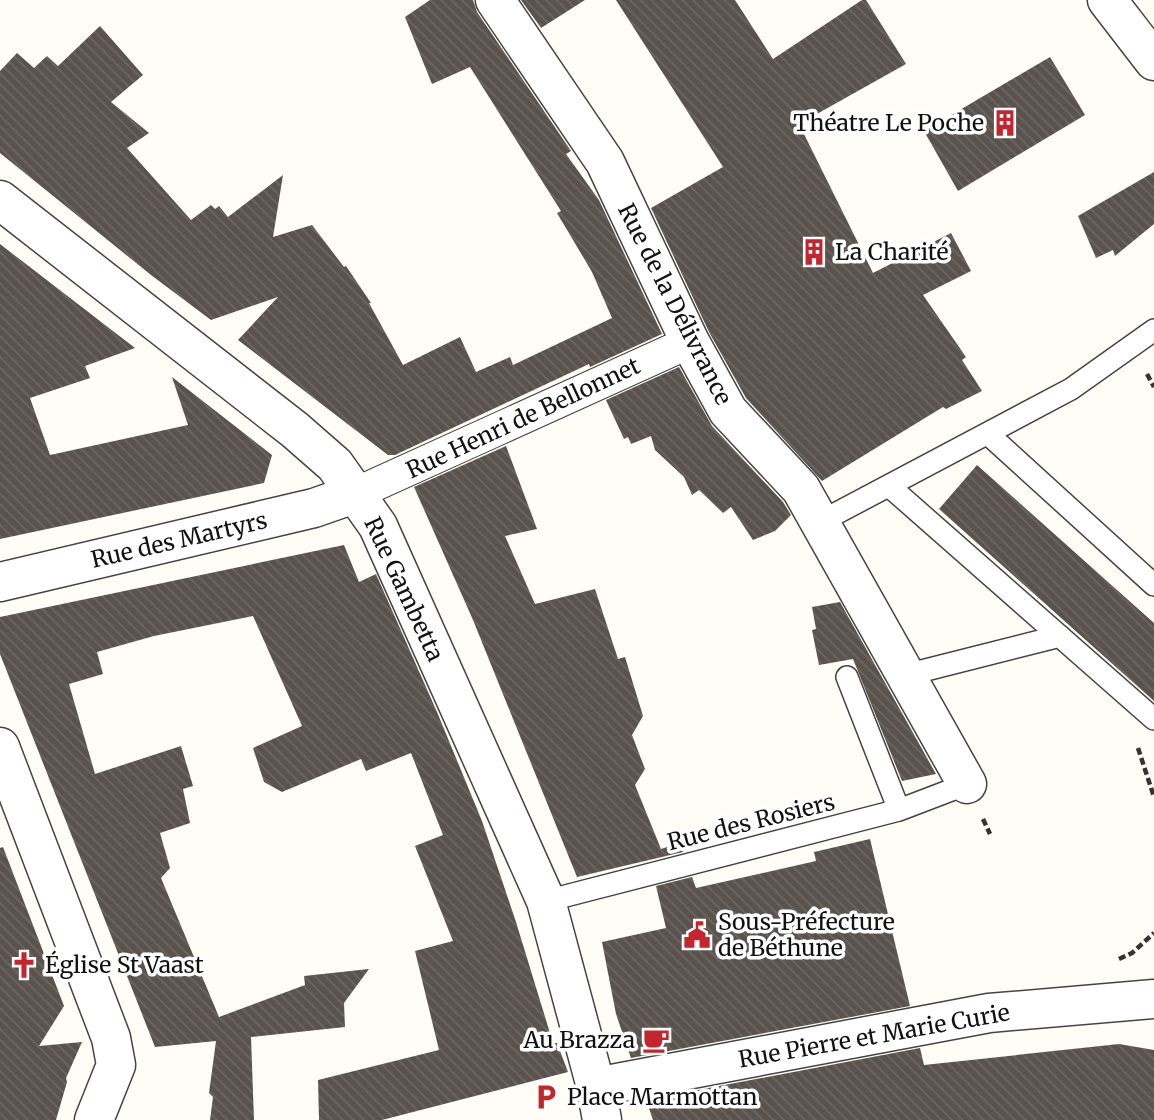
<svg xmlns="http://www.w3.org/2000/svg" width="1154" height="1120" font-family="Merriweather,serif">
  <style>
    .building { fill: url(#building-back-hatch) }
    .lines { fill: none; stroke-linecap: round; stroke-linejoin: round }
    .service-casing { stroke: #444; stroke-width: 24 }
    .pedestrian-casing { stroke: #444; stroke-width: 34 }
    .minor-casing { stroke: #444; stroke-width: 41 }
    .tertiary-casing { stroke: #444; stroke-width: 41 }
    .path { stroke: #333; stroke-width: 4.5; stroke-dasharray: 7 3.5; stroke-linecap: butt }
    .service { stroke: #fff; stroke-width: 21 }
    .pedestrian { stroke: #fff; stroke-width: 32 }
    .minor { stroke: #fff; stroke-width: 38 }
    .tertiary { stroke: #fff; stroke-width: 38 }
    .labels { text-anchor: middle; stroke-width: 7; stroke-linejoin: round; paint-order: stroke }
    .poi-label { font-size: 23px; fill: #111; stroke: #fff; text-anchor: start }
    .street-label { font-size: 23px; fill: #111; stroke: #fff }
  </style>
  <defs>
    <pattern id="building-back-hatch" width="6" height="6" patternUnits="userSpaceOnUse" patternTransform="scale(1.75)"><rect width="6" height="6" fill="#5a524d"/><path d="M-1 5l2 2M0 0l6 6M5-1l2 2" fill="none" stroke="#6d6662"/></pattern>
  </defs>
  <rect width="100%" height="100%" fill="#fffdf5"/>
  <path class="building" d="M430,0H473L477,12L571,151L566,154L599,200L662,334L590,367L589,364L395,455H388L238,340L278,297L211,320L151,275L0,153V71L17,53L34,68L47,56L58,66L100,26L143,75L111,102L149,133L127,148L191,220L211,205L215,209L219,206L228,217L283,175L273,237L312,225L344,267L346,266L371,303H369L403,365L460,337L476,372L510,357L513,365L612,318L592,272L557,213L561,211L470,67L432,84L405,17Z
    M521,0H585L541,28Z
    M616,0H735L773,59L862,0H866L906,64L799,124L873,273L951,233L971,271L923,295L966,357L962,360L982,391L946,409L943,407L822,481L746,398L709,332L651,208L723,167Z
    M1050,57L1085,115L958,191L924,131Z
    M1154,172V224L1115,256L1113,250L1096,258L1078,216Z
    M0,244L135,348L85,366L90,378L30,398L50,455L188,425L172,377L272,455L264,483L0,539Z
    M679,367L712,426L783,502L791,515L775,531L753,540L731,507L723,513L699,490L692,495L684,477L655,450L651,436L631,444L628,437L624,439L606,400Z
    M506,446L537,529L505,536L535,604L595,589L618,659L625,657L643,716L632,735L645,769L635,785L661,849L680,843L683,852L577,877L473,620L414,487Z
    M977,465L1154,623V701L939,509Z
    M344,545L359,582L376,574L437,712L482,821L516,922L553,1043H557L568,1072L382,1120H319L318,1080L439,1050L415,951L453,941L415,846L443,835L411,753L366,771L361,759L282,792L264,782L253,748L302,726L253,616L154,636L97,652L103,674L69,684L95,774L181,746L193,786L183,789L190,823L160,833L170,868L161,878L219,1017L305,985L304,976L369,969L344,1003L345,1027L251,1037L254,1120H210L213,1097L209,1093L216,1041L155,1047L0,654V617Z
    M840,602L936,774L902,781L853,659L819,665L812,630L816,629L812,607Z
    M870,839L910,1006L631,1058L616,1014L602,942L666,928L656,886L692,877L696,888L816,861L814,852Z
    M3,847L64,1006L39,1046L82,1042L66,1078L67,1082L56,1120H0V848Z
    M1119,1044L1154,1050V1120H653L646,1100L920,1048L924,1065Z"/>
  <g class="lines">
    <defs>
      <path id="service" d="M988,434L1154,585
        M889,486L1154,719
        M820,522L1071,389L1154,330
        M906,675L1060,636
        M847,677L899,810
        M546,901L899,810L967,784"/>
      <path id="pedestrian" d="M357,493L690,342"/>
      <path id="minor" d="M495,0L605,162L690,342L728,411L801,489L967,784
        M0,200L295,430L335,465L378,526L546,901L596,1087L602,1120
        M0,582L314,508L357,493
        M0,747L111,1038L116,1065L94,1120
        M596,1087L989,1013L1154,999"/>
      <path id="tertiary" d="M1107,0L1154,61"/>
    </defs>
    <use href="#service" class="service-casing"/>
    <use href="#pedestrian" class="pedestrian-casing"/>
    <use href="#minor" class="minor-casing"/>
    <use href="#tertiary" class="tertiary-casing"/>
    <path class="path" d="M1147,374L1154,387
      M1138,748L1154,797
      M983,819L990,834
      M1119,959L1132,953L1154,933"/>
    <use href="#service" class="service"/>
    <use href="#pedestrian" class="pedestrian"/>
    <use href="#minor" class="minor"/>
    <use href="#tertiary" class="tertiary"/>
  </g>
  <defs>
    <symbol id="building-bare" viewBox="-9 -9 18 18"><path d="M-4-6H4V6H1V3H-1V6H-4ZM-2.5-4.3h1.7v1.8h-1.7ZM.8-4.3h1.7v1.8H.8ZM-2.5-1h1.7V.8h-1.7ZM.8-1h1.7V.8H.8Z" fill="#c4262e" stroke="#fff" stroke-width="2.5" paint-order="stroke"/></symbol>
    <symbol id="civic-bare" viewBox="-9 -9 18 18"><path d="M-.6-6.5H3V-4.5H.6V-3L4-1V1h2V6H-6V1h2V-1L-.6-3ZM-1.2 2.5V6h2.4V2.5Z" fill="#c4262e" stroke="#fff" stroke-width="2.5" paint-order="stroke"/></symbol>
    <symbol id="church-bare" viewBox="-9 -9 18 18"><path d="M-1.2-6h2.4v3.5h3.3v2.4h-3.3V6h-2.4V-.1h-3.3v-2.4h3.3Z" fill="#c4262e" stroke="#fff" stroke-width="2.5" paint-order="stroke"/></symbol>
    <symbol id="cafe-bare" viewBox="-9 -9 18 18"><path d="M-5.5-4.5H6V0H3Q3 3.5 0 3.5H-2.5Q-5.5 3.5-5.5 0ZM3-3.2v2h1.7v-2ZM-6 4.5H4V6H-6Z" fill="#c4262e" stroke="#fff" stroke-width="2.5" paint-order="stroke"/></symbol>
    <symbol id="parking-bare" viewBox="-9 -9 18 18"><path d="M-3.5-5.5H1a3.5 3.5 0 0 1 0 7H-1V5.5H-3.5ZM-1-3.4V-.6H.8a1.4 1.4 0 0 0 0-2.8Z" fill="#c4262e" stroke="#fff" stroke-width="2.5" paint-order="stroke"/></symbol>
  </defs>
  <g fill-rule="evenodd">
    <use href="#building-bare" x="986" y="104" width="38" height="38"/>
    <use href="#building-bare" x="795" y="233" width="38" height="38"/>
    <use href="#civic-bare" x="678" y="916" width="38" height="38"/>
    <use href="#church-bare" x="5" y="946" width="38" height="38"/>
    <use href="#cafe-bare" x="637" y="1021" width="38" height="38"/>
    <use href="#parking-bare" x="527" y="1078" width="38" height="38"/>
  </g>
  <g class="labels">
    <g class="poi-label">
      <text x="984" y="131" text-anchor="end">Théatre Le Poche</text>
      <text x="835" y="260">La Charité</text>
      <text x="718" y="930">Sous-Préfecture<tspan x="718" dy="26">de Béthune</tspan></text>
      <text x="45" y="973">Église St Vaast</text>
      <text x="635" y="1048" text-anchor="end">Au Brazza</text>
      <text x="567" y="1105">Place Marmottan</text>
    </g>
    <g class="street-label">
      <text transform="translate(675 304) rotate(63)" y="8">Rue de la Délivrance</text>
      <text transform="translate(523 418) rotate(-25)" y="8">Rue Henri de Bellonnet</text>
      <text transform="translate(179 540) rotate(-13)" y="8">Rue des Martyrs</text>
      <text transform="translate(404 589) rotate(65)" y="8">Rue Gambetta</text>
      <text transform="translate(751 822) rotate(-14)" y="8">Rue des Rosiers</text>
      <text transform="translate(874 1036) rotate(-10)" y="8">Rue Pierre et Marie Curie</text>
    </g>
  </g>
</svg>
